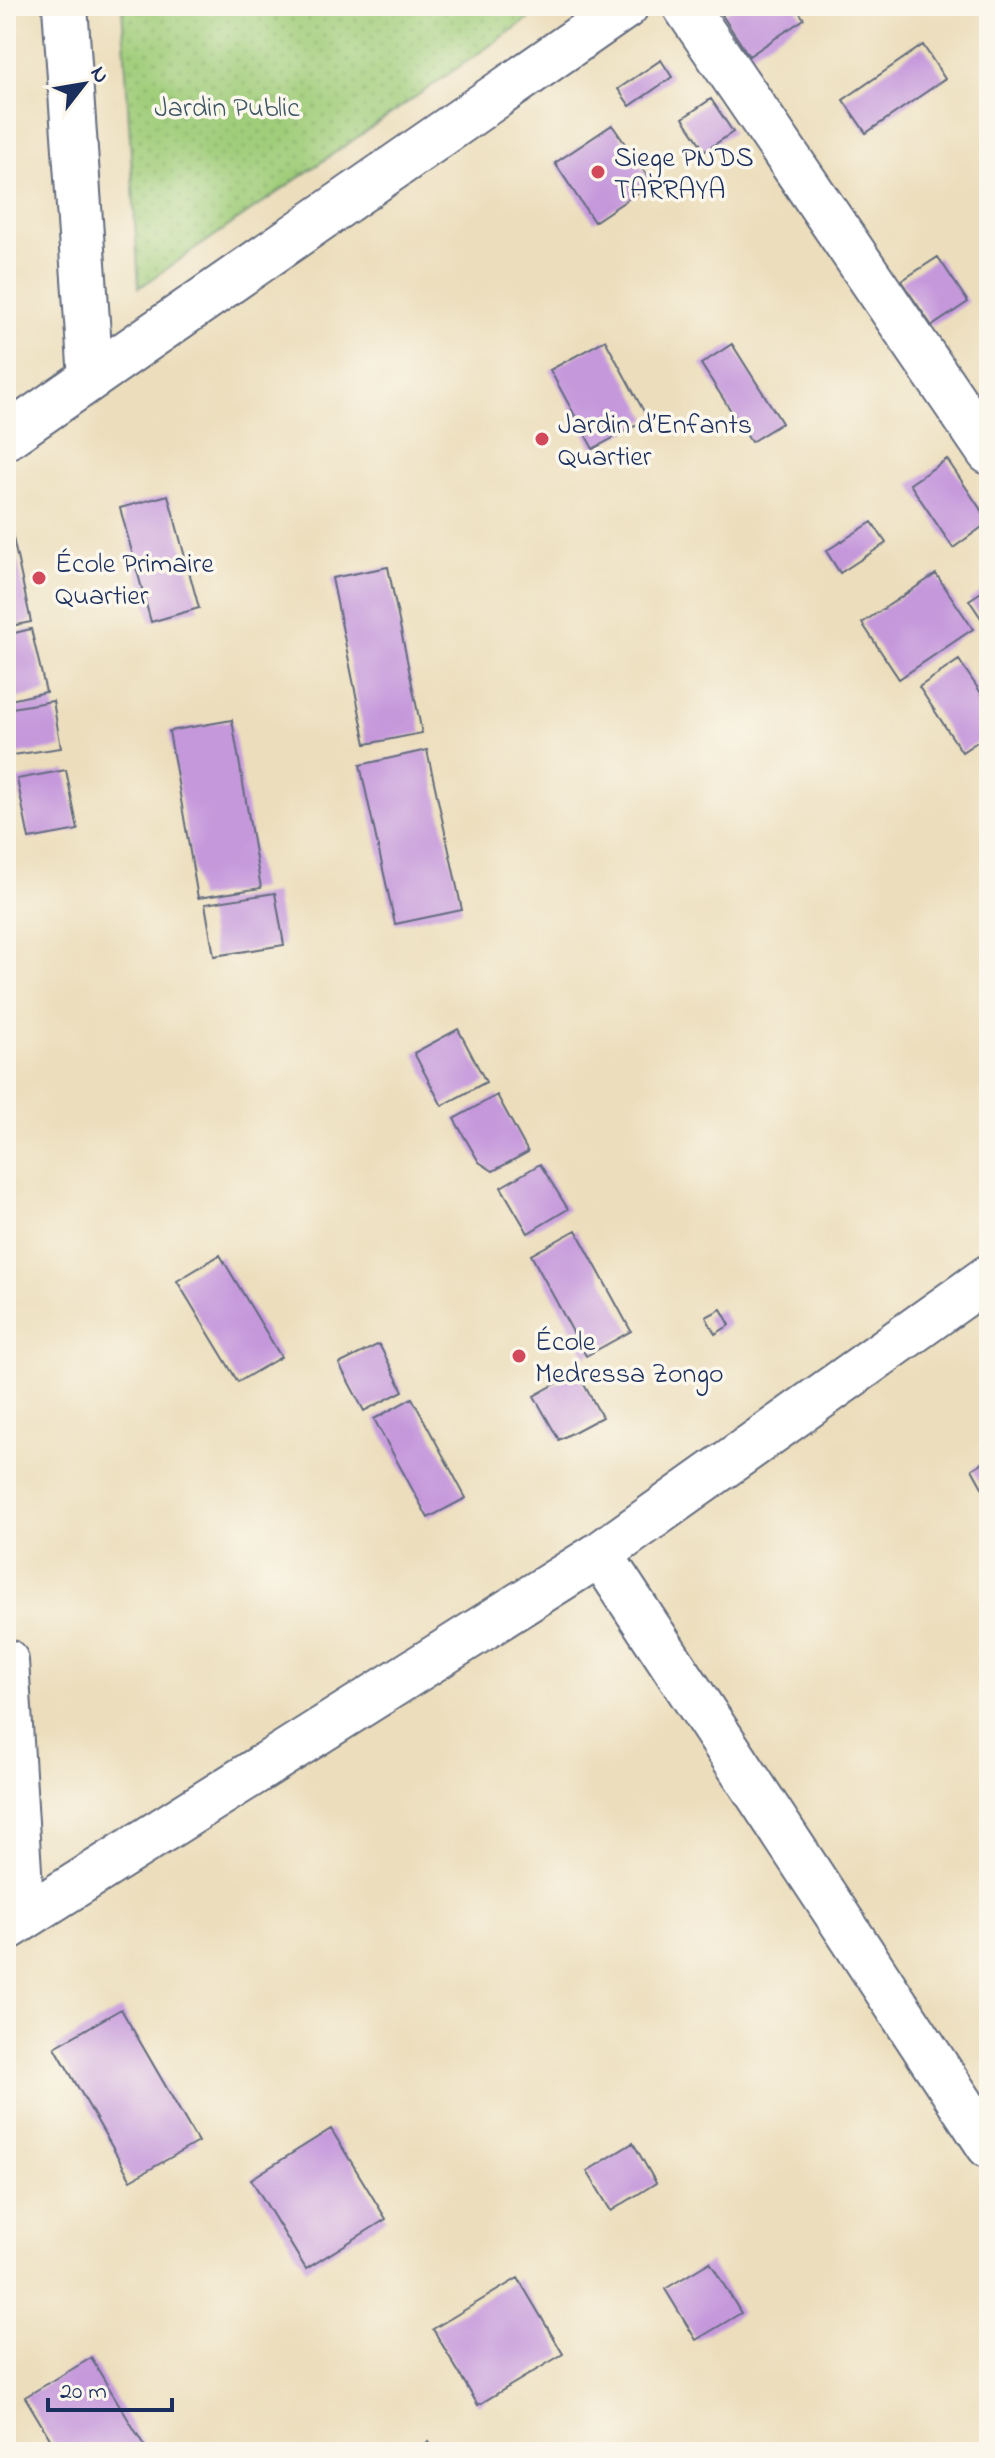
<svg xmlns="http://www.w3.org/2000/svg" width="995" height="2458" font-family="'Indie Flower',sans-serif">
  <style>
    .park { fill: url(#park-dots); stroke: #5e7e6c; stroke-width: 2 }
    .building { fill: #c598db }
    .lines { fill: none; stroke-linecap: round; stroke-linejoin: round }
    .minor-casing { stroke: #646c7f; stroke-width: 48 }
    .minor { stroke: #fff; stroke-width: 44 }
    .poi-dot { fill: #d1495b; stroke: #fbf7ec; stroke-width: 3 }
    .labels { text-anchor: middle; stroke-width: 7; stroke-linejoin: round; paint-order: stroke }
    .park-label { font-size: 28px; fill: #3c5665; stroke: #fbf7ec }
    .poi-label { font-size: 28px; fill: #1b2f5e; stroke: #fbf7ec; text-anchor: start }
  </style>
  <defs>
    <pattern id="park-dots" width="8" height="8" patternUnits="userSpaceOnUse" patternTransform="scale(2)"><rect width="8" height="8" fill="#a0cd7a"/><path d="M2 2h.1M6 6h.1" fill="none" stroke="#89b06c" stroke-width="1.8" stroke-linecap="round"/></pattern>
  </defs>
  <rect width="100%" height="100%" fill="#fbf7ec"/>
  <filter id="ink" filterUnits="userSpaceOnUse"><feTurbulence type="fractalNoise" baseFrequency=".0125" numOctaves="2"/><feDisplacementMap in="SourceGraphic" scale="16" xChannelSelector="R" yChannelSelector="G"/><feConvolveMatrix kernelMatrix="1 2 1 2 8 2 1 2 1" color-interpolation-filters="sRGB"/></filter>
  <filter id="wash" filterUnits="userSpaceOnUse"><feTurbulence type="fractalNoise" baseFrequency=".006" numOctaves="4" result="noise"/><feDisplacementMap in="SourceGraphic" scale="32" xChannelSelector="R" yChannelSelector="G"/><feGaussianBlur stdDeviation="1.8" result="paint"/><feColorMatrix in="noise" values="0 0 0 0 0 0 0 0 0 0 0 0 0 0 0 0 0 1.4 0 .05"/><feComposite in="paint" operator="in"/></filter>
  <g filter="url(#wash)">
    <rect width="100%" height="100%" fill="#ecdebc"/>
    <path class="park" d="M122,6H547L139,288Z"/>
    <g id="blocks">
      <path class="building" d="M735,6H795L804,19L749,56L722,15Z
        M923,45L945,79L866,133L843,100Z
        M661,60L672,77L630,106L618,89Z
        M711,99L733,132L705,151L683,118Z
        M612,125L652,183L594,222L555,163Z
        M938,257L968,302L932,326L901,281Z
        M605,340L648,419L593,449L550,370Z
        M732,344L782,423L751,442L701,364Z
        M947,459L989,522L953,548L910,484Z
        M168,495L199,608L151,622L120,508Z
        M6,505L31,622L6,627Z
        M872,522L886,543L840,573L826,551Z
        M388,567L422,733L366,744L332,578Z
        M936,574L973,629L899,679L862,623Z
        M989,587V630L969,600Z
        M31,629L46,692L6,701V635Z
        M959,660L989,705V734L962,752L919,687Z
        M53,701L61,748L6,756V709Z
        M232,720L261,888L198,898L169,731Z
        M427,750L462,910L395,924L360,765Z
        M66,770L78,830L29,839L17,779Z
        M275,893L284,945L214,956L205,904Z
        M458,1029L486,1082L442,1106L414,1053Z
        M497,1095L528,1152L493,1171L479,1162L454,1119Z
        M540,1164L568,1209L528,1233L501,1187Z
        M576,1230L631,1331L586,1356L531,1255Z
        M220,1255L281,1357L238,1382L177,1281Z
        M721,1309L730,1325L715,1334L706,1317Z
        M379,1344L403,1391L364,1411L339,1364Z
        M577,1372L602,1417L559,1440L534,1396Z
        M412,1398L466,1498L428,1518L374,1419Z
        M989,1459V1500L972,1469Z
        M121,2009L198,2142L131,2180L55,2047Z
        M331,2129L386,2219L306,2269L251,2179Z
        M633,2143L656,2183L611,2211L587,2171Z
        M710,2262L741,2313L696,2340L665,2289Z
        M518,2278L563,2354L478,2405L433,2329Z
        M91,2358L148,2452H58L25,2397Z
        M428,2442L434,2452H412Z"/>
    </g>
  </g>
  <g filter="url(#ink)">
    <use href="#blocks" fill-opacity="0" stroke="#646c7f" stroke-width="2"/>
    <g class="lines">
      <defs>
        <path id="minor" d="M65,6L91,378
          M685,6L989,452
          M6,437L626,6
          M600,1554L989,2146
          M6,1661L22,1919
          M6,1929L600,1554L989,1277"/>
      </defs>
      <use href="#minor" class="minor-casing"/>
      <use href="#minor" class="minor"/>
    </g>
  </g>
  <g class="poi-dot">
    <circle cx="598" cy="172" r="8"/>
    <circle cx="542" cy="439" r="8"/>
    <circle cx="39" cy="578" r="8"/>
    <circle cx="519" cy="1356" r="8"/>
  </g>
  <g class="labels">
    <g class="park-label">
      <text x="227" y="116">Jardin Public</text>
    </g>
    <g class="poi-label">
      <text x="614" y="166">Siege PNDS<tspan x="614" dy="32">TARRAYA</tspan></text>
      <text x="558" y="433">Jardin d’Enfants<tspan x="558" dy="32">Quartier</tspan></text>
      <text x="55" y="572">École Primaire<tspan x="55" dy="32">Quartier</tspan></text>
      <text x="535" y="1350">École<tspan x="535" dy="32">Medressa Zongo</tspan></text>
    </g>
  </g>
  <rect width="995" height="2458" fill="none" stroke="#fbf7ec" stroke-width="32"/>
  <g transform="translate(84 84) rotate(59)" stroke="#fbf7ec" stroke-width="6" paint-order="stroke">
  <path d="M0-6L14 30L0 20L-14 30Z" fill="#1b2f5e"/>
  <text y="-12" font-size="22" font-weight="bold" text-anchor="middle" fill="#1b2f5e">N</text>
  </g>
  <path d="M48 2398v12h124v-12" fill="none" stroke="#1b2f5e" stroke-width="4"/>
  <text x="60" y="2398" font-size="24" fill="#1b2f5e" stroke="#fbf7ec" stroke-width="6" paint-order="stroke">20 m</text>
</svg>
